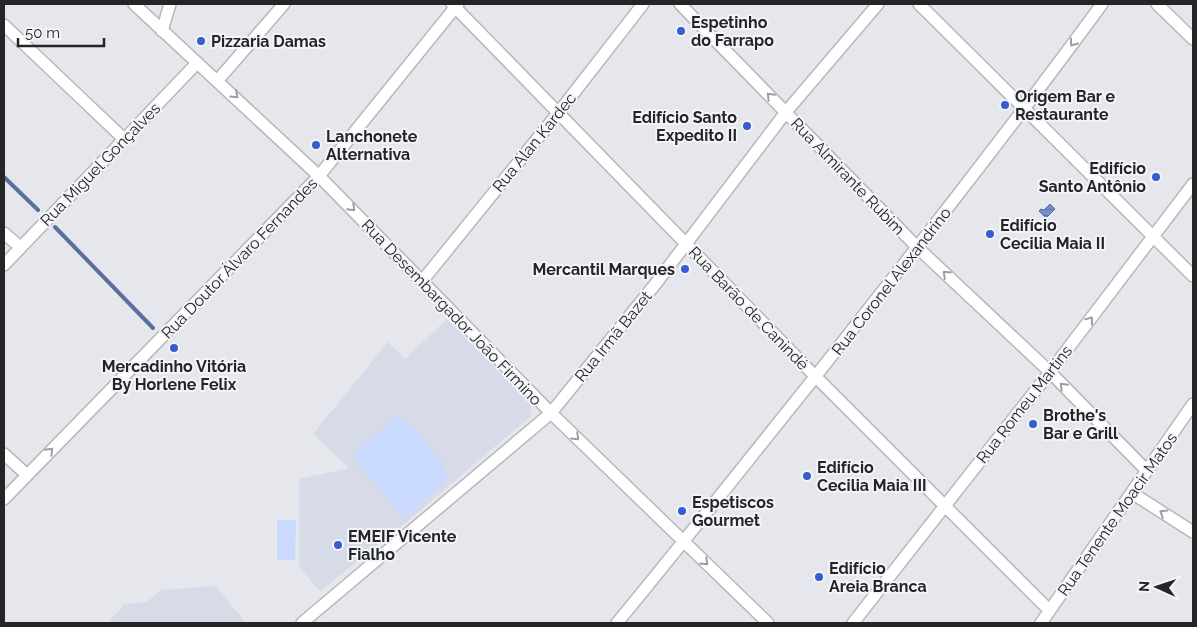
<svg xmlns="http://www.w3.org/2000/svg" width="1197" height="627" font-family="Raleway,sans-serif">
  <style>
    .built { fill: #d6dbe7 }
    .park { fill: #cadafe }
    .water { fill: url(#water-rules); stroke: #5b6f9e }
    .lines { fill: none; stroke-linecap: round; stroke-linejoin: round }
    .stream { stroke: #5b6f9e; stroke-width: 4 }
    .minor-casing { stroke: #b6b8bc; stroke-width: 14 }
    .minor { stroke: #fff; stroke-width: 11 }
    .oneway { stroke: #9c9d9d }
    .poi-dot { fill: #375dce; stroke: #f3f5f9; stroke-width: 2 }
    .labels { text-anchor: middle; stroke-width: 4; stroke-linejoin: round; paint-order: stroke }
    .poi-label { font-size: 16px; font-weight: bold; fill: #242526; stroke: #f3f5f9; text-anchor: start }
    .street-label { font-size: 16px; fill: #242526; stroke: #f3f5f9 }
  </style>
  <defs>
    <pattern id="water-rules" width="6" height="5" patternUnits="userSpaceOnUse" patternTransform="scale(1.25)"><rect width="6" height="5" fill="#728fd2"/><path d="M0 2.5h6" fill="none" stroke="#5d75aa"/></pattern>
  </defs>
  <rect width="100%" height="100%" fill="#e5e7ec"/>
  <path class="built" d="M447,319L531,404V416L404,524L320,591L299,567V479L349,468L313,434L388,342L405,359Z
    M216,586L246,623H112L110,621L124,604L147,602L160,590Z"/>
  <path class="park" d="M397,415L404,423L406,421L415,430L445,467L442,469L449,477L404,518L352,456Z
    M277,520H296L295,560H277Z"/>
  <path class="water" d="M1050,204L1055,209L1046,218L1039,211L1041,209L1044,210Z"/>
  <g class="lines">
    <path class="stream" d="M4,177L38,210
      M55,227L153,328"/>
    <defs>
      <path id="minor" d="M134,4L319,176L551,413L768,623
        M452,4L815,376L1049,610
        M680,4L918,248L1050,372L1147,471
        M919,4L1193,276
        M1157,4L1193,39
        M4,25L124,139
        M162,31L170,4
        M218,80L284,4
        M4,233L20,247
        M4,265L197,63
        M423,280L559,112L643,4
        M4,454L27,475
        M1132,493L1193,532
        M4,499L319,176L458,4
        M302,623L551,413L657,282L786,112L878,4
        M617,623C684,542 749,459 815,377C912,254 1009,131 1102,4
        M853,623L1050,372L1193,184
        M1041,623L1193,404"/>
    </defs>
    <use href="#minor" class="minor-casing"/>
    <use href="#minor" class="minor"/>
  </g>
  <defs><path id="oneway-chevron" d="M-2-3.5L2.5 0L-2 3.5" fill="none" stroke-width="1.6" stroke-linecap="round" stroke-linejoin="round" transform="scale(1.25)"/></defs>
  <g class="oneway">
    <use href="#oneway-chevron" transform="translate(1073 43) rotate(126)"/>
    <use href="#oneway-chevron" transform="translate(235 95) rotate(44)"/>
    <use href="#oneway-chevron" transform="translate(770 96) rotate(-134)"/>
    <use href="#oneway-chevron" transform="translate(352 208) rotate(45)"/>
    <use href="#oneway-chevron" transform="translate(946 274) rotate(-137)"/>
    <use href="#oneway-chevron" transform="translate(1090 320) rotate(-53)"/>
    <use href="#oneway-chevron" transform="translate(1063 386) rotate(-134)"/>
    <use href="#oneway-chevron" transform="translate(576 437) rotate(44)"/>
    <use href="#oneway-chevron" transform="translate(50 451) rotate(-46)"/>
    <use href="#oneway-chevron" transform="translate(1163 513) rotate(-148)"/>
    <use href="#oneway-chevron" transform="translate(705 562) rotate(44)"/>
  </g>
  <g class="poi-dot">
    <circle cx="681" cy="31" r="5"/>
    <circle cx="201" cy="41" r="5"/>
    <circle cx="1005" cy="105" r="5"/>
    <circle cx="747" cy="126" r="5"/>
    <circle cx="316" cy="145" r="5"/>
    <circle cx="1156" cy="177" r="5"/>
    <circle cx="990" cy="234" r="5"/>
    <circle cx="685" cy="269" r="5"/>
    <circle cx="174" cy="348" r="5"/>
    <circle cx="1033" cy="424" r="5"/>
    <circle cx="807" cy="476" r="5"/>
    <circle cx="682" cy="511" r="5"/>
    <circle cx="338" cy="545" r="5"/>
    <circle cx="819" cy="577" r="5"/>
  </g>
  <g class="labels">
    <g class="poi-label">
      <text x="691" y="28">Espetinho<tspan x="691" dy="18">do Farrapo</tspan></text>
      <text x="211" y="47">Pizzaria Damas</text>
      <text x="1015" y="102">Origem Bar e<tspan x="1015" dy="18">Restaurante</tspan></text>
      <text x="737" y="123" text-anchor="end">Edifício Santo<tspan x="737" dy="18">Expedito II</tspan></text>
      <text x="326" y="142">Lanchonete<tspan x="326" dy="18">Alternativa</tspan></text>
      <text x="1146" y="174" text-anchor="end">Edifício<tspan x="1146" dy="18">Santo Antônio</tspan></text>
      <text x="1000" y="231">Edifício<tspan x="1000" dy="18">Cecilia Maia II</tspan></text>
      <text x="675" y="275" text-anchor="end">Mercantil Marques</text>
      <text x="174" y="372" text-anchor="middle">Mercadinho Vitória<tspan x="174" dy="18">By Horlene Felix</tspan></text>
      <text x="1043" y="421">Brothe's<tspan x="1043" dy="18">Bar e Grill</tspan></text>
      <text x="817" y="473">Edifício<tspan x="817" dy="18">Cecilia Maia III</tspan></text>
      <text x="692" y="508">Espetiscos<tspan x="692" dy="18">Gourmet</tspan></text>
      <text x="348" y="542">EMEIF Vicente<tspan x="348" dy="18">Fialho</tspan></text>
      <text x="829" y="574">Edifício<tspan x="829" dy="18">Areia Branca</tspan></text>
    </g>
    <g class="street-label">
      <text transform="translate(534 142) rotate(-51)" y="6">Rua Alan Kardec</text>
      <text transform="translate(100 164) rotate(-46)" y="6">Rua Miguel Gonçalves</text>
      <text transform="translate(848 176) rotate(46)" y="6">Rua Almirante Rubim</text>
      <text transform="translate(239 258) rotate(-46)" y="6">Rua Doutor Álvaro Fernandes</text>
      <text transform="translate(891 281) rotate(-52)" y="6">Rua Coronel Alexandrino</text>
      <text transform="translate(749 308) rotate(46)" y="6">Rua Barão de Canindé</text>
      <text transform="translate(452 312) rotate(46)" y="6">Rua Desembargador João Firmino</text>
      <text transform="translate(613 336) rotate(-51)" y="6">Rua Irmã Bazet</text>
      <text transform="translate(1024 404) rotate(-52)" y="6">Rua Romeu Martins</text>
      <text transform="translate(1117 514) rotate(-55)" y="6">Rua Tenente Moacir Matos</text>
    </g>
  </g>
  <rect width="1197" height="627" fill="none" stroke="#242526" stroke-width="10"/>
  <g transform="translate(1157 587) rotate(273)" stroke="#f3f5f9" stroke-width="4" paint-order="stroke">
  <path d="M0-4L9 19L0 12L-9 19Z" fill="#242526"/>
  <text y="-8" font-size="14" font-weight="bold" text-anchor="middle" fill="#242526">N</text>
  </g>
  <path d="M18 38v8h86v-8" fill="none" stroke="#242526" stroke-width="2.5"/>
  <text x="25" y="38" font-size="15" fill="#242526" stroke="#f3f5f9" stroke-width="4" paint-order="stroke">50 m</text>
</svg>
